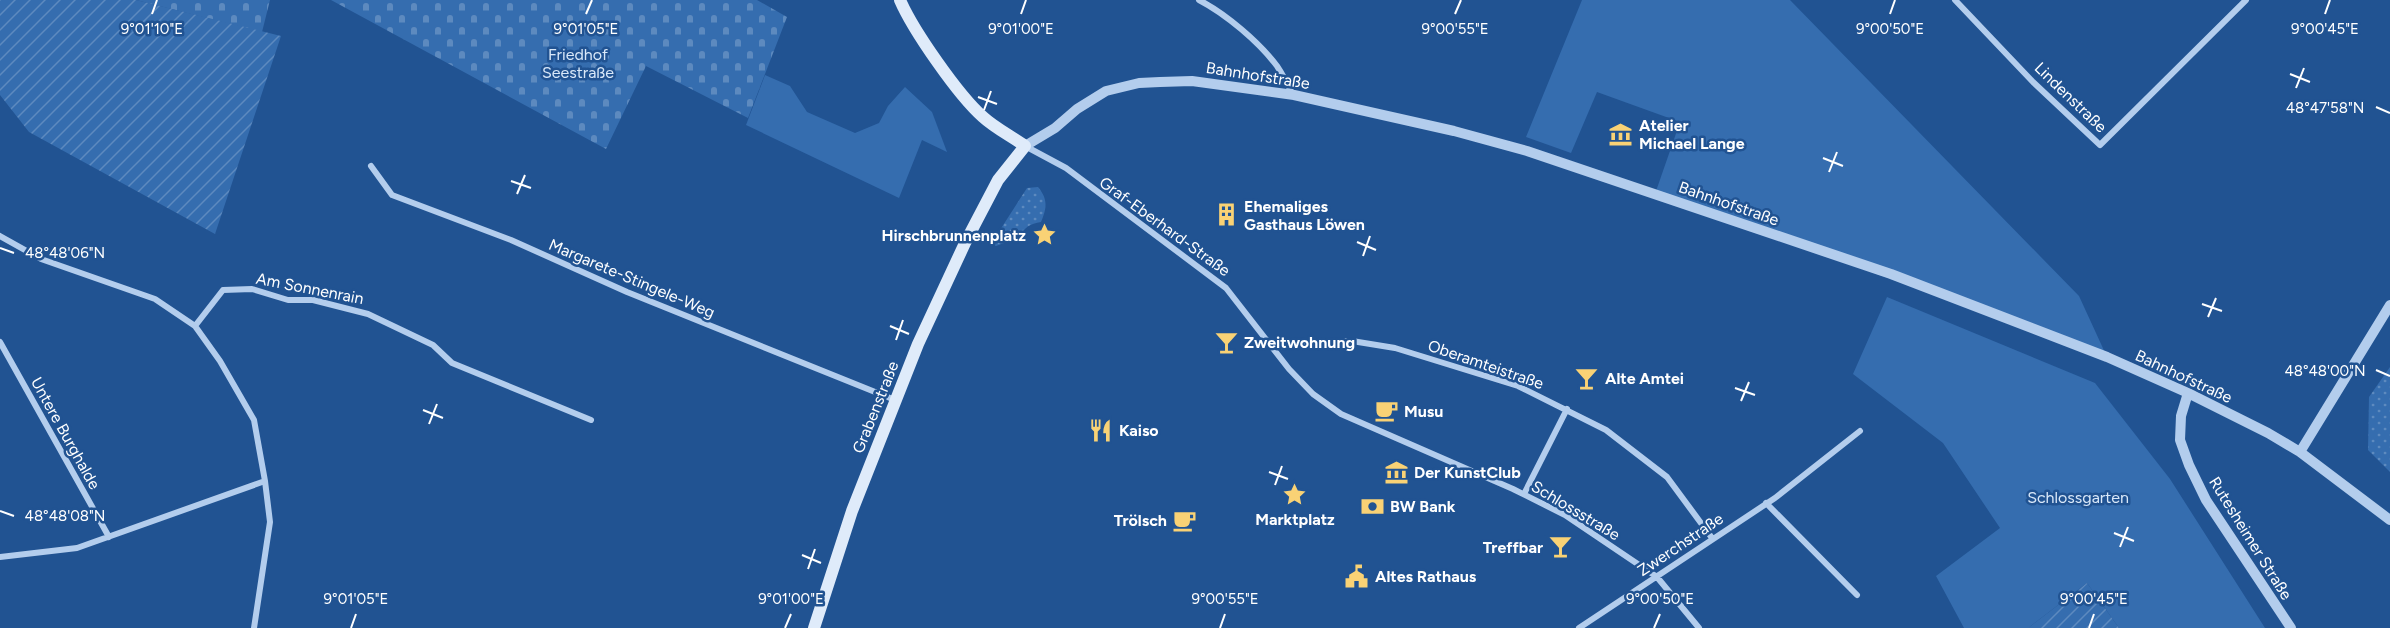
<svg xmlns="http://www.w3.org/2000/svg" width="2390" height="628" font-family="Figtree,sans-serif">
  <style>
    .grass { fill: url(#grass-dots) }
    .cemetery { fill: url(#cemetery-stones) }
    .park { fill: #356daf }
    .garden { fill: url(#garden-furrows) }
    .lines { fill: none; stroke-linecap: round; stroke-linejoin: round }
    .minor { stroke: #b3cded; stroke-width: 6 }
    .tertiary { stroke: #b3cded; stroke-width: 10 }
    .secondary { stroke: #dfebfa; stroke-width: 12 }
    .ticks { fill: none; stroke: #fff; stroke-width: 2 }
    .labels { text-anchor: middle; stroke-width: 5; stroke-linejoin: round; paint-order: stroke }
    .park-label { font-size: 16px; fill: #d9e8f9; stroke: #215392 }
    .street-label { font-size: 16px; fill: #fff; stroke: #215392 }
    .poi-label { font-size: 16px; font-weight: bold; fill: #fff; stroke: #215392; text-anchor: start }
    .ticks-label { font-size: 15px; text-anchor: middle; fill: #fff; stroke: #215392; stroke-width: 5; stroke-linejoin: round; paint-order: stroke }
  </style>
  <defs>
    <pattern id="grass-dots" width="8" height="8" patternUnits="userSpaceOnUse" patternTransform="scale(1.5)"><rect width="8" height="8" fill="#356daf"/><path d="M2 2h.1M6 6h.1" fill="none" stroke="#5d8abf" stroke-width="1.8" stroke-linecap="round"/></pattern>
    <pattern id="cemetery-stones" width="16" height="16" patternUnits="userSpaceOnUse" patternTransform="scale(1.5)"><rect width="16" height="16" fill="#356daf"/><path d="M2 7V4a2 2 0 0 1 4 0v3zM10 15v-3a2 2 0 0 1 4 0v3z" fill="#5d8abf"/></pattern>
    <pattern id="garden-furrows" width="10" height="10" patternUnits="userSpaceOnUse" patternTransform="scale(1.5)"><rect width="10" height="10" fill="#356daf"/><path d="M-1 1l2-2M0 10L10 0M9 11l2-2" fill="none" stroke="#5d8abf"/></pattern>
  </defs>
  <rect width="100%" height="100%" fill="#215392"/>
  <path class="grass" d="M1038,187C1048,199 1047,208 1041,222C1030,224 1024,227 1020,237L996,246L991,244L1027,188Z
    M2390,367V472L2368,450L2369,397Z"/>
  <path class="cemetery" d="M136,0H270L262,32Z
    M331,0H757L787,17L748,118L646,66L606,149Z"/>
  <path class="park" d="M1582,0H1790L2079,296L2107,357L1655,194L1680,122L1597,92L1571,153L1526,137Z
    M765,75L790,86L807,112L855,133L879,123L888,106L905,87L932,112L947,152L922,140L899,198L746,125Z
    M1887,297L2095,383L2170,479L2265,628H2119L2087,583L2028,628H1964L1936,576L2000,528L1943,443L1853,374Z"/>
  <path class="garden" d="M0,0H136L281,36L215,234L29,132L0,95Z
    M2087,583L2119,628H2028Z"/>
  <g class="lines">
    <path class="minor" d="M1199,0C1226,14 1259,42 1277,66C1283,75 1288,85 1293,95
      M1955,0L2033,82L2100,145L2246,0
      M1025,146L1066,168L1226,288L1289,369L1313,394L1341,414L1513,489L1565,515L1657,577L1699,628
      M371,166L392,195L511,240L627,292L895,400
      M0,236L41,259L155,299L195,326L220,361L254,420L265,481L270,522L254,628
      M195,326L223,290L252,289L288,300H313L368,314L433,345L452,363L591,420
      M0,342L109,537
      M1272,347L1352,341L1395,348L1518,386L1606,430L1667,477L1712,538
      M1524,494L1567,409
      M1766,503L1857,595
      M0,557L77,548L265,481
      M1579,628L1775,498L1860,431"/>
    <path class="tertiary" d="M1025,146L1055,128L1077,109L1106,91L1139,83L1160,82L1192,81L1294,95L1454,131L1527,151L1891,274L2107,357L2188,393L2268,433L2300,452L2390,520
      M2188,393L2181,416L2180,440L2189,465L2206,500L2291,628
      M2300,452L2390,305"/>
    <path class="secondary" d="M814,628L852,511L918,344L965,243L998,180L1025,146C1011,136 995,128 983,117C958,95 913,30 900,0"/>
  </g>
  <path class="ticks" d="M152,14L157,0M586,14L592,0M1021,14L1026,0M1455,14L1461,0M1890,14L1895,0M2325,14L2330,0M2290,74L2310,82M2296,88L2304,68M978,97L997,104M2376,107L2390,113M984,110L991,91M1823,158L1843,166M1829,172L1837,152M511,181L531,188M517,194L525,175M1357,242L1376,250M0,248L14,253M1363,256L1370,236M2202,304L2222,311M2208,317L2216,298M890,326L909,334M896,340L903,320M2376,370L2390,376M1735,388L1755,395M1741,401L1749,382M423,410L443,418M429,424L437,404M1269,472L1288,479M1275,485L1282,466M0,511L14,516M2114,533L2134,541M2120,547L2128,527M802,555L821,563M808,569L815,549M351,628L356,614M785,628L791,614M1220,628L1225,614M1654,628L1660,614M2089,628L2094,614"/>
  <defs>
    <symbol id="museum-bare" viewBox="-9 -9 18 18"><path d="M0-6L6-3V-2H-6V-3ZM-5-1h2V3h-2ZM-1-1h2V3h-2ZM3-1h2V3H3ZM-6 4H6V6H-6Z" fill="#f9d275" stroke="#215392" stroke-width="2.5" paint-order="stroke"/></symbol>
    <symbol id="building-bare" viewBox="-9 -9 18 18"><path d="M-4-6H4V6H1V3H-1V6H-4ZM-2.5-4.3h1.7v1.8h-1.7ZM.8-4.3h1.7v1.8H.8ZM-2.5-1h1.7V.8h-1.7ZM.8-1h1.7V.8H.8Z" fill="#f9d275" stroke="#215392" stroke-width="2.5" paint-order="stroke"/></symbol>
    <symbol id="sight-bare" viewBox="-9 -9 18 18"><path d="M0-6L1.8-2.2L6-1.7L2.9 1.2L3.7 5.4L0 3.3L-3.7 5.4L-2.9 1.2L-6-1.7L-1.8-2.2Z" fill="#f9d275" stroke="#215392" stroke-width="2.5" paint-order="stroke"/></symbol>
    <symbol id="bar-bare" viewBox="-9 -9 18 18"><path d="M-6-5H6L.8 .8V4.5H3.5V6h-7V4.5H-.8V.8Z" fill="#f9d275" stroke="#215392" stroke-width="2.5" paint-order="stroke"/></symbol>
    <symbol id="cafe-bare" viewBox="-9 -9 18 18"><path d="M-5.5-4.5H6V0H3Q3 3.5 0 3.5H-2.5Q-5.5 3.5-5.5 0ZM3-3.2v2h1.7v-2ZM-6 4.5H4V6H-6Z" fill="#f9d275" stroke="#215392" stroke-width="2.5" paint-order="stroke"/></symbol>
    <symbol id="restaurant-bare" viewBox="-9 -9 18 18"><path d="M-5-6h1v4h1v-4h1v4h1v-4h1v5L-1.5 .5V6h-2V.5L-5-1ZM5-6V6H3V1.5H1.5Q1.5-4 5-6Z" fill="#f9d275" stroke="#215392" stroke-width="2.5" paint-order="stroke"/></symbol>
    <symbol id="bank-bare" viewBox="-9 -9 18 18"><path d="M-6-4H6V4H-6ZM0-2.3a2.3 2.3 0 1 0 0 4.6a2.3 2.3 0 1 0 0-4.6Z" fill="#f9d275" stroke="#215392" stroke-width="2.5" paint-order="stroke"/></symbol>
    <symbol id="civic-bare" viewBox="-9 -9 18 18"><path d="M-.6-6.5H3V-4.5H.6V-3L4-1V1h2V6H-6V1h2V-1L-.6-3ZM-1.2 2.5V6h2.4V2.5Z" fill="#f9d275" stroke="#215392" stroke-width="2.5" paint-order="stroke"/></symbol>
  </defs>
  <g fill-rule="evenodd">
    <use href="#museum-bare" x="1604" y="118" width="33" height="33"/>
    <use href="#building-bare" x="1210" y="198" width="33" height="33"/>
    <use href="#sight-bare" x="1028" y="218" width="33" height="33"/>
    <use href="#bar-bare" x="1210" y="326" width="33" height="33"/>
    <use href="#bar-bare" x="1570" y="362" width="33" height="33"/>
    <use href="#cafe-bare" x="1370" y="394" width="33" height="33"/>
    <use href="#restaurant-bare" x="1084" y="414" width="33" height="33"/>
    <use href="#museum-bare" x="1380" y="456" width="33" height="33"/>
    <use href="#sight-bare" x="1278" y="478" width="33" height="33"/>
    <use href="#bank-bare" x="1356" y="490" width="33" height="33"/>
    <use href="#cafe-bare" x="1168" y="504" width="33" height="33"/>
    <use href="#bar-bare" x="1544" y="530" width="33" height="33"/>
    <use href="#civic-bare" x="1340" y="560" width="33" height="33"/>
  </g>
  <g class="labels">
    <g class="park-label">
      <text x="578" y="60">Friedhof<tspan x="578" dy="18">Seestraße</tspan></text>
      <text x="2078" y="503">Schlossgarten</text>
    </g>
    <g class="street-label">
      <text transform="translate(1258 75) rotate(9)" y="6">Bahnhofstraße</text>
      <text transform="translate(2071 97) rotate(44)" y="6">Lindenstraße</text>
      <text transform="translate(1729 203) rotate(19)" y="6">Bahnhofstraße</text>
      <text transform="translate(1165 226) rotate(36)" y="6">Graf-Eberhard-Straße</text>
      <text transform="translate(632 278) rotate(23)" y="6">Margarete-Stingele-Weg</text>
      <text transform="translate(310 288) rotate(11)" y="6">Am Sonnenrain</text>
      <text transform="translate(1486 364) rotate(19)" y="6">Oberamteistraße</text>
      <text transform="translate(2184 376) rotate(25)" y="6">Bahnhofstraße</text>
      <text transform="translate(875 407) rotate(-68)" y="6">Grabenstraße</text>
      <text transform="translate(66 433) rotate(61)" y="6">Untere Burghalde</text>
      <text transform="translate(1576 510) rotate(31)" y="6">Schlossstraße</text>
      <text transform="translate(2251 538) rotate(58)" y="6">Rutesheimer Straße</text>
      <text transform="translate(1680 544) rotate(-34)" y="6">Zwerchstraße</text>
    </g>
    <g class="poi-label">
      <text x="1639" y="131">Atelier<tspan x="1639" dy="18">Michael Lange</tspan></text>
      <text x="1244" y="212">Ehemaliges<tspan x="1244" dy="18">Gasthaus Löwen</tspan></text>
      <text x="1026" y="241" text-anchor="end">Hirschbrunnenplatz</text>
      <text x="1244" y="348">Zweitwohnung</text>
      <text x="1605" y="384">Alte Amtei</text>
      <text x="1404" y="417">Musu</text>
      <text x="1119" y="436">Kaiso</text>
      <text x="1414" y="478">Der KunstClub</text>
      <text x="1390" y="512">BW Bank</text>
      <text x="1295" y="525" text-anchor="middle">Marktplatz</text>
      <text x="1167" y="526" text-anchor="end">Trölsch</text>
      <text x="1543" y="553" text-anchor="end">Treffbar</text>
      <text x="1375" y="582">Altes Rathaus</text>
    </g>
  </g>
  <g class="ticks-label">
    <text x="2325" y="34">9°00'45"E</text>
    <text x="152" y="34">9°01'10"E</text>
    <text x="586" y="34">9°01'05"E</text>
    <text x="1021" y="34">9°01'00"E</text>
    <text x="1455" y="34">9°00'55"E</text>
    <text x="1890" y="34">9°00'50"E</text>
    <text x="2325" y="113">48°47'58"N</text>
    <text x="65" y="258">48°48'06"N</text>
    <text x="2325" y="376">48°48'00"N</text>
    <text x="65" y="521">48°48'08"N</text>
    <text x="356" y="604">9°01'05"E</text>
    <text x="791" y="604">9°01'00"E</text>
    <text x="1225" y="604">9°00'55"E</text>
    <text x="1660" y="604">9°00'50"E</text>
    <text x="2094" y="604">9°00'45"E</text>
  </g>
</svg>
